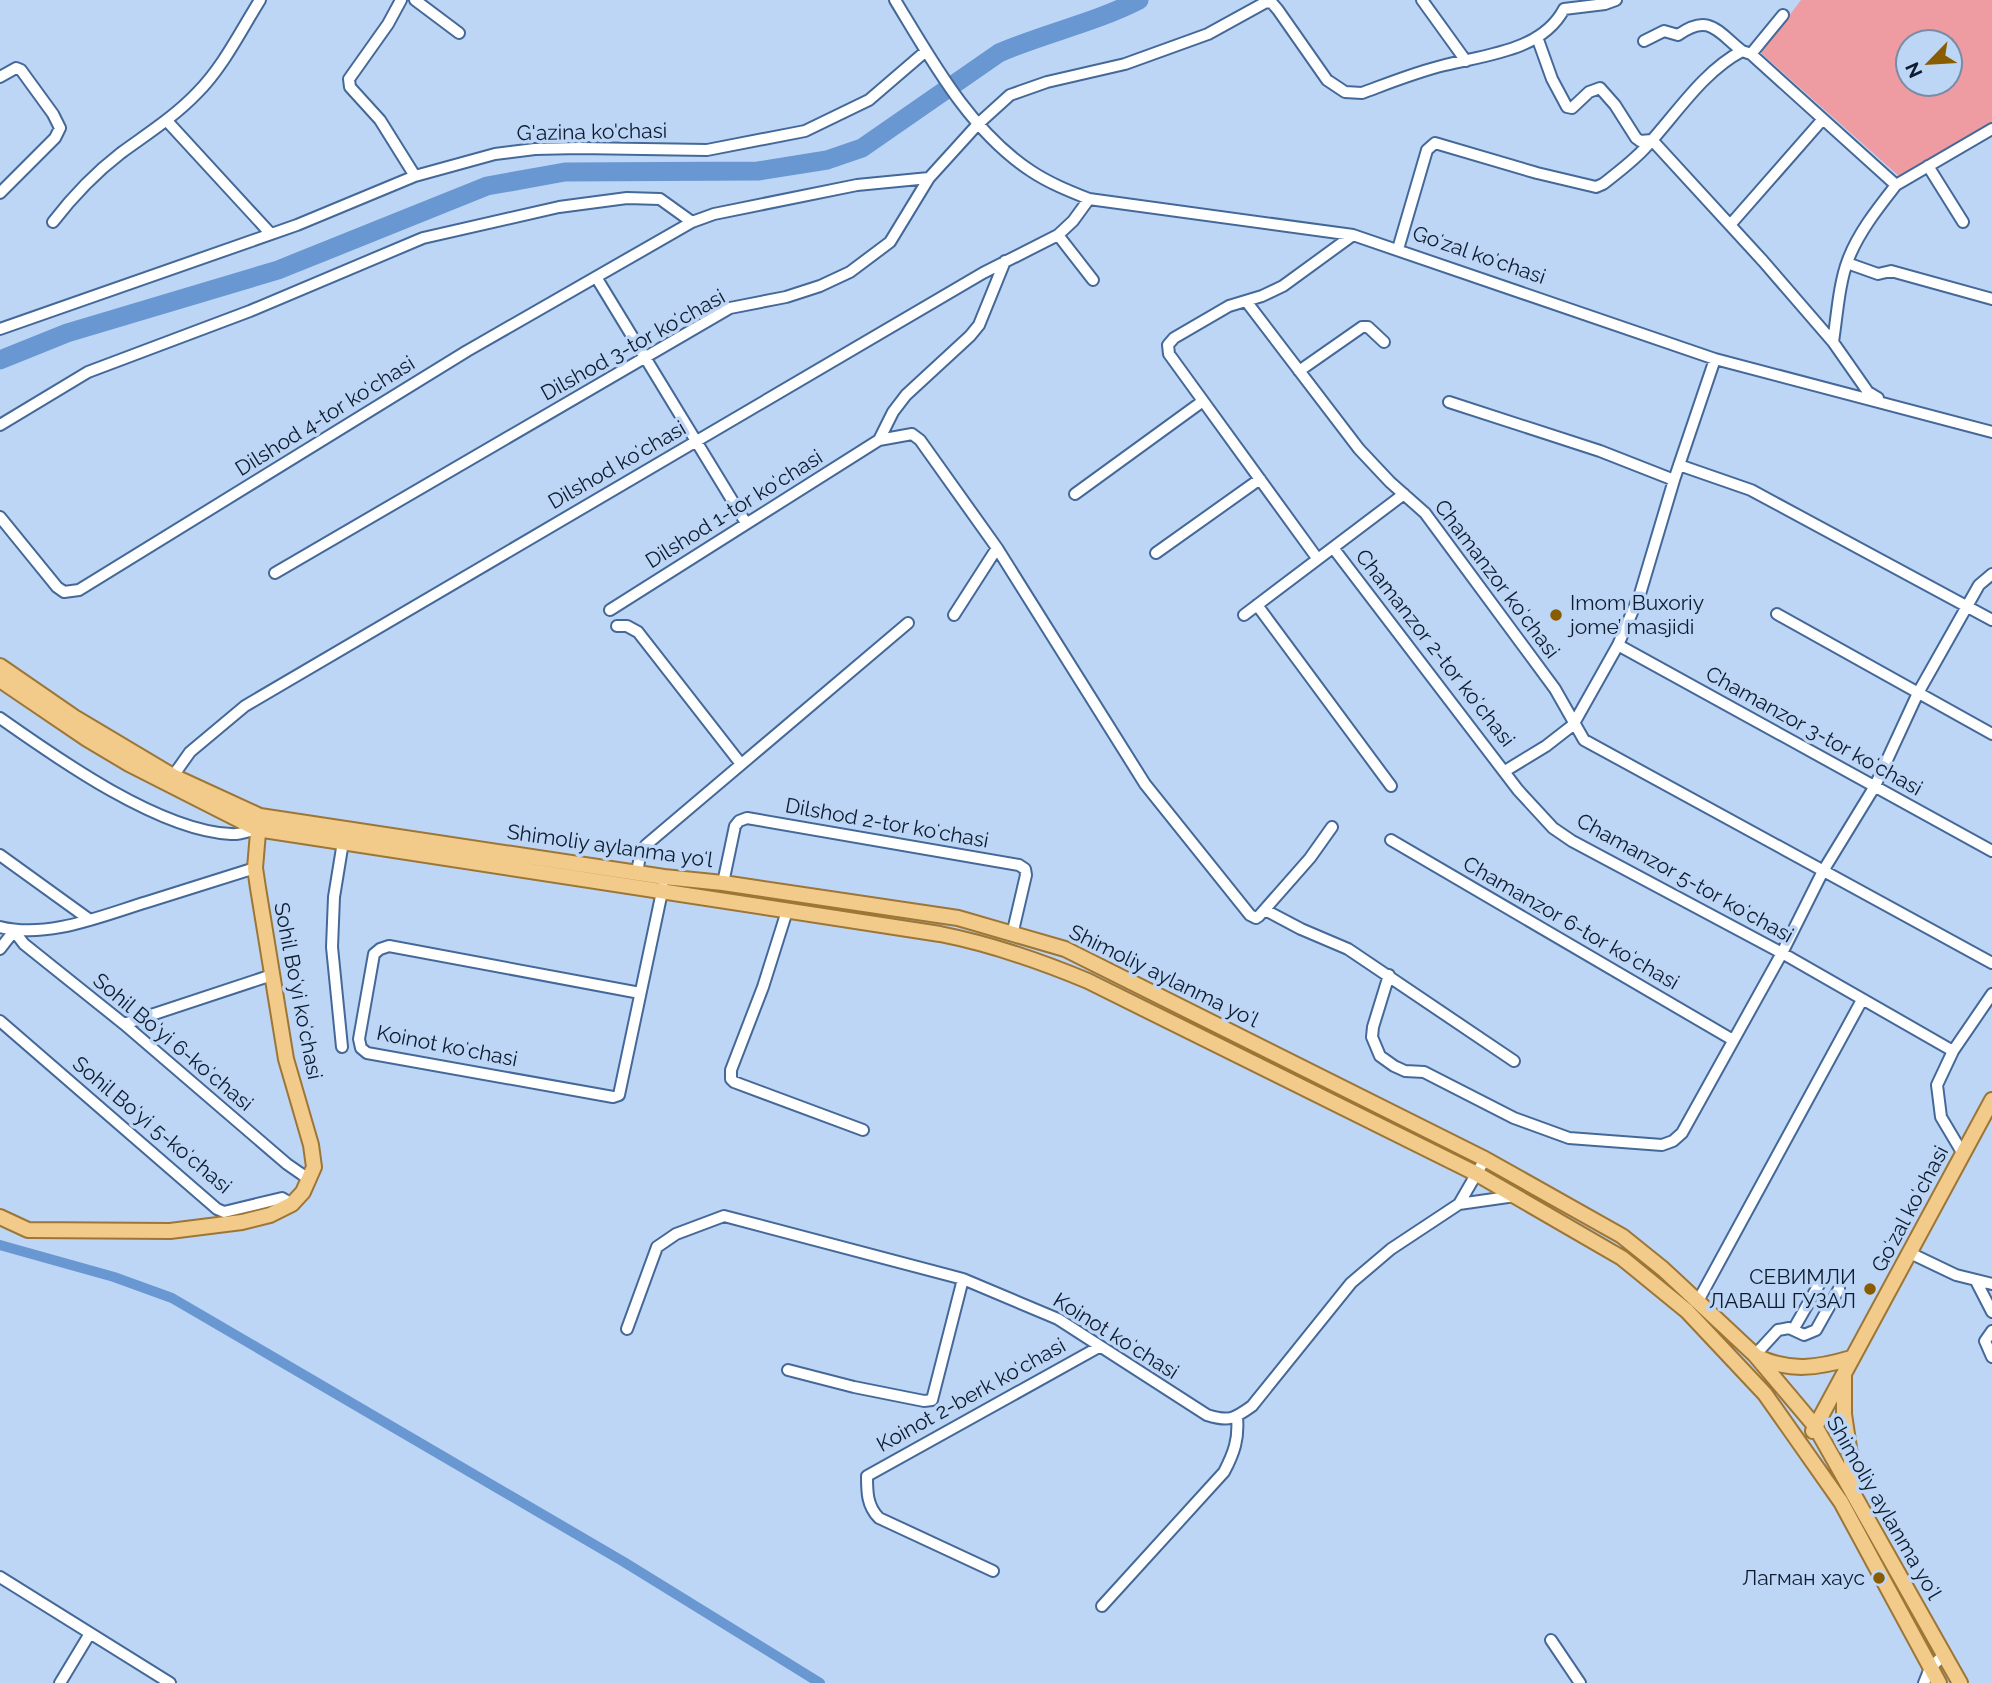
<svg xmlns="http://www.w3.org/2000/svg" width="1992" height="1683" font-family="Raleway,sans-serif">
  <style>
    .green { fill: #ee9ba1; fill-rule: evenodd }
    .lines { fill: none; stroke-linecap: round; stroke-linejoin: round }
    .canal { stroke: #6997d2; stroke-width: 10 }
    .river { stroke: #6997d2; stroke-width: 19 }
    .minor-casing { stroke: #446998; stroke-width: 14 }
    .major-casing { stroke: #9c7637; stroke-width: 18 }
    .minor { stroke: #fff; stroke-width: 10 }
    .major { stroke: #f2ca8a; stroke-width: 14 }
    .poi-dot { fill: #8a5c00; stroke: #bed6f6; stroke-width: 2.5 }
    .labels { text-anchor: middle; stroke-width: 7; stroke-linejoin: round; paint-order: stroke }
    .street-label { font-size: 21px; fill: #0d1c2f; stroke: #bed6f6 }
    .poi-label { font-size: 21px; fill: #0d1c2f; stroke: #bed6f6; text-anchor: end }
  </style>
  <rect width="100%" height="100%" fill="#bed6f6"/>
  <path class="green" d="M1801,0H1992V123L1900,177L1761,53ZM1908,42H1950V84H1908Z"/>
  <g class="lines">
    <path class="canal" d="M0,1245L114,1277L172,1298L624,1562L820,1683"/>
    <path class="river" d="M0,360L67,333L278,270L487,186L565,172L758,171L827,160L862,148L999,53C1045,33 1094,23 1139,0"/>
    <defs>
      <path id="minor" d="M401,0L388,24L349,79L350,87L380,120L415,176
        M415,0L459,33
        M895,0C932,61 970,131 1031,171C1049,183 1069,191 1089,199L1353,235L1715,359L1992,432
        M1422,0L1466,61
        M1537,37L1552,79L1567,107L1572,108L1589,92L1600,88L1615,105L1636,138L1640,141L1652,140
        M1644,41L1664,31L1678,35C1709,13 1717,31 1742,51
        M1751,54L1783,15
        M0,77L16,68L21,70L53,114L60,128L55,138L0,193
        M167,121L270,233
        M1652,140L1763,261L1833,342L1868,392L1878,398
        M1928,166L1963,222
        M53,222C73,196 95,173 121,153C147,134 174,117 197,93C223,67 240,32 260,0
        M692,222L714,214L857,185L929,178
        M1730,225L1823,119
        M1058,235L1093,280
        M1398,249L1427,150L1435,143L1537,173L1596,187L1603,184C1617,173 1632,162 1645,148C1675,116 1702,72 1742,51L1751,54L1896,185
        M1847,263L1878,274L1891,271L1992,299
        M596,277L746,523
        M1246,301L1359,449L1390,482L1425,513L1555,689L1584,740L1992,963
        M0,329L297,225L415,176L495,154L535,149L579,148L707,150L805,131L869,100L926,51
        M1833,342C1837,316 1839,283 1848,260C1858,233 1878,208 1896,185L1992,129
        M1299,371L1362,327H1368L1384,342
        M1449,402L1600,451L1674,480
        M0,425L88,372L250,311L423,238L559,207L627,198L660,199L692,222L467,351L79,590L64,592L57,587L0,517
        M879,440L893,412L906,395L970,336L979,325L1005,261
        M1679,465L1751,490L1992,620
        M1075,494L1203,401
        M1334,549L1518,790L1553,828L1572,841L1782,953L1953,1051
        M1156,553L1260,479
        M1317,558L1169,354L1168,345L1174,338L1229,306L1262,296L1283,286L1353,235
        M275,573L730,308L786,297L820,286L850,272L890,242L929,178L978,124L1010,95L1047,82L1125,64L1208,34L1266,2L1272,3L1278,10L1327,80L1345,92L1362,93C1389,83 1416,72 1445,65C1485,55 1542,51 1564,9L1605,4L1616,0
        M1257,605L1391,786
        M610,610L879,440L912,434L920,440L997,548L1145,784L1250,915L1256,918L1259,916L1310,858L1332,827
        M1777,614L1992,734
        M954,615L997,548
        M1244,615L1404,494
        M617,626H627L638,632L741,764
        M1618,645L1992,851
        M0,718C58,759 160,831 231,834C239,835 249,831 257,829
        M1505,771L1546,746L1573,725L1618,645L1640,594L1674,480L1715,359
        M173,776L190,752L245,706L983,273L1058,235L1073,221L1089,199
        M1391,840L1733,1040
        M0,855L90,920
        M637,872L640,856L646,845L908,623
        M723,883L735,826L739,821L747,818L1019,865L1025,869L1026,875L1012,935
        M1265,910L1301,929L1348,949L1514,1061
        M787,911L763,987L731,1070V1079L734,1082L863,1130
        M0,927C48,939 101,916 147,902C183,891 219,879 255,868
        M0,949L14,931L24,944L124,1024L287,1164L310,1180
        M1389,975L1373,1027L1372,1037L1380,1056L1394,1066L1405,1071L1424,1072L1514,1118L1569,1138L1662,1145L1673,1141L1682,1133L1782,953L1823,871L1875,786L1918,693L1979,585L1992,574
        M640,993L389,946L380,949L374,954L359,1039L361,1048L367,1053L613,1097L619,1095L663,887
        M0,1021L217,1209L224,1212L282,1198L292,1204
        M124,1024L272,975
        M342,1047L332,947L334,897L343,842
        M1963,1154L1941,1117L1937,1085L1953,1051L1992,994
        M1459,1204L1515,1196
        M1910,1253L1956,1275L1992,1284
        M1976,1281L1992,1312
        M1698,1301L1862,1000
        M627,1329L657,1247L676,1234L724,1216L963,1279L1058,1319L1207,1415C1229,1422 1234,1419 1252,1406L1351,1283L1391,1249L1459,1204L1485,1159
        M1793,1330L1821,1281
        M1992,1331L1985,1341L1992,1357
        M1755,1355L1778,1330L1789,1328L1804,1335L1816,1330L1839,1289
        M788,1370L854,1387L924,1401L932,1400L963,1279
        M993,1571L879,1518C867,1506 867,1492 867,1476L1099,1347
        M0,1577L170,1683
        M1102,1606L1224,1472C1234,1453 1239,1439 1237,1417
        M1551,1640L1580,1683
        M60,1683L89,1635
        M1924,1683L1930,1668L1944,1655"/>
      <path id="major" d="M0,666L74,717L173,776L260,816L664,877L723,883L958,918L1065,949L1485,1159L1622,1236L1663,1269L1755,1355L1815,1426L1960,1683
        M0,680L87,739L129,764L257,829L940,934C991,944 1040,961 1088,981L1477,1174L1622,1258L1687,1311L1765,1394L1841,1502L1939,1683
        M0,1217L28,1230L170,1231L242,1222L270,1215L292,1204L303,1192L314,1167L311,1145L286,1059L258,888L255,868L259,821
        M1758,1357C1790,1372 1818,1368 1851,1358
        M1844,1376V1414L1855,1488
        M1813,1431L1992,1100"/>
    </defs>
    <use href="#minor" class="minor-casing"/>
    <use href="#major" class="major-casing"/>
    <use href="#minor" class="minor"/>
    <use href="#major" class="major"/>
  </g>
  <g class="poi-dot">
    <circle cx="1556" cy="615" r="7"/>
    <circle cx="1870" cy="1289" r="7"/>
    <circle cx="1879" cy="1578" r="7"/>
  </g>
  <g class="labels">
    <g class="street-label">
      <text transform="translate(592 132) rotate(-1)" y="7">G'azina ko'chasi</text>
      <text transform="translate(1479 255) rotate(19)" y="7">Goʻzal koʻchasi</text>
      <text transform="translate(633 345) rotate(-29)" y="7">Dilshod 3-tor koʻchasi</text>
      <text transform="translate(325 416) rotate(-32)" y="7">Dilshod 4-tor koʻchasi</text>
      <text transform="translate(617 465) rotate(-30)" y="7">Dilshod koʻchasi</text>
      <text transform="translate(734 509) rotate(-32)" y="7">Dilshod 1-tor koʻchasi</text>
      <text transform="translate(1497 579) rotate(53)" y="7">Chamanzor koʻchasi</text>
      <text transform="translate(1435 648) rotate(52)" y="7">Chamanzor 2-tor koʻchasi</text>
      <text transform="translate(1814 731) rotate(29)" y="7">Chamanzor 3-tor koʻchasi</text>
      <text transform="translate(887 823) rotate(10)" y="7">Dilshod 2-tor koʻchasi</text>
      <text transform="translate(610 846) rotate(8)" y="7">Shimoliy aylanma yoʻl</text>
      <text transform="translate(1685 878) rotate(29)" y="7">Chamanzor 5-tor koʻchasi</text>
      <text transform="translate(1571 923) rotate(30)" y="7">Chamanzor 6-tor koʻchasi</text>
      <text transform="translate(1164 976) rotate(26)" y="7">Shimoliy aylanma yoʻl</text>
      <text transform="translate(298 991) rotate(79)" y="7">Sohil Boʻyi koʻchasi</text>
      <text transform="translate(173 1042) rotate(40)" y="7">Sohil Boʻyi 6-koʻchasi</text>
      <text transform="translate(447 1046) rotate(11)" y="7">Koinot koʻchasi</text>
      <text transform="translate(152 1125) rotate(40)" y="7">Sohil Boʻyi 5-koʻchasi</text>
      <text transform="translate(1910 1209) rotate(-62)" y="7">Goʻzal koʻchasi</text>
      <text transform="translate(1116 1336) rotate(32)" y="7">Koinot koʻchasi</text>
      <text transform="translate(971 1395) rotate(-29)" y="7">Koinot 2-berk koʻchasi</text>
      <text transform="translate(1884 1508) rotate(60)" y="7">Shimoliy aylanma yoʻl</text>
    </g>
    <g class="poi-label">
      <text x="1570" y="610" text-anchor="start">Imom Buxoriy<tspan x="1570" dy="24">jome’ masjidi</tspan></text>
      <text x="1856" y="1284">СЕВИМЛИ<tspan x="1856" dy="24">ЛАВАШ ГУЗАЛ</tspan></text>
      <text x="1865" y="1585">Лагман хаус</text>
    </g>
  </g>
  <g transform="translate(1929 63) rotate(245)"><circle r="33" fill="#bed6f6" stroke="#778ca6" stroke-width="2"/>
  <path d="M0-5L12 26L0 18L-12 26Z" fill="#8a5c00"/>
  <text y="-10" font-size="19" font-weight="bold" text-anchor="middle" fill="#0d1c2f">N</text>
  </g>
</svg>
